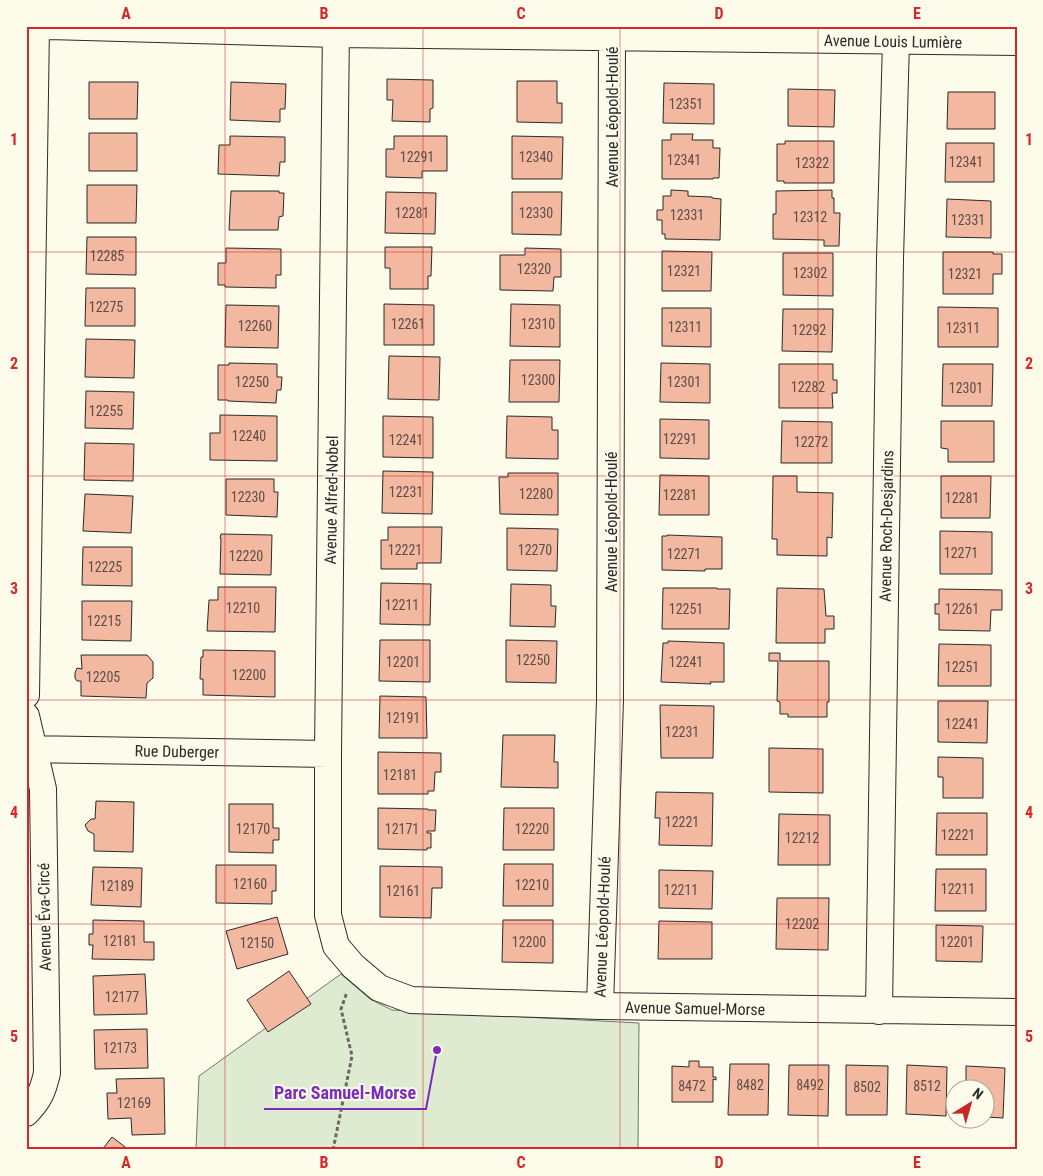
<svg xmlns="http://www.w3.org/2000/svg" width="1043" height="1176" font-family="'Roboto Condensed',sans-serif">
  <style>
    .green { fill: #deebd1; stroke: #74746e }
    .building { fill: #f2b8a0; stroke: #2b2b2b }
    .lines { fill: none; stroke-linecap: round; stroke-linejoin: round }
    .minor-casing { stroke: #2b2b2b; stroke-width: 28 }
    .path { stroke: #6a6964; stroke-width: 3; stroke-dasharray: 4 2.5; stroke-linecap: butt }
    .minor { stroke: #fdfbea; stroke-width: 26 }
    .grid { fill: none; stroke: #d62828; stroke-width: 1; stroke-opacity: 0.55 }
    .labels { text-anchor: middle; stroke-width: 4; stroke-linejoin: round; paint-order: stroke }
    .number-label { font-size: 14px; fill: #5d4e48 }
    .street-label { font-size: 16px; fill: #2b2b2b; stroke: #fdfbea }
    .leader { fill: none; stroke: #7b2cbf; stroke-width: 2 }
    .callout-dot { fill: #7b2cbf; stroke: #fdfbea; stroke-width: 2 }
    .callout-label { font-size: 18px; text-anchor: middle; font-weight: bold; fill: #7b2cbf; stroke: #fdfbea; stroke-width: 4; stroke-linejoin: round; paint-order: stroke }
    .neatline { fill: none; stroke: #d62828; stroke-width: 2 }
    .grid-label { font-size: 16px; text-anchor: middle; font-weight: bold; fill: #d62828 }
  </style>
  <rect width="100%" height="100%" fill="#fdfbea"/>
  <path class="green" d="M341,974L370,999L392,1010L639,1023L638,1150H196L199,1076Z"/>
  <path class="building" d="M387,79L433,80V108L430,109V122L392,121L393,100H387Z
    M517,81H557V103H562V123L517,122Z
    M89,82H138L137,119H89Z
    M231,82L286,84L285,109H280V122L230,120Z
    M664,83L714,84V124L663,123Z
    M788,89L835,90L834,127L788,126Z
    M948,92H995V129H947Z
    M89,133H137V171H89Z
    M671,134H693L692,140H713V148H720L719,178H713V179H662V140H671Z
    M230,136L285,137V162H280L279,176L218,174L219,145H230Z
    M394,136H447V171H422V178L386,177V149H394Z
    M512,136L563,137L562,179H512Z
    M785,141H834V183H784V181H777V144H785Z
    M946,143H994V182H945Z
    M87,185H137L136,223H87Z
    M671,190L688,191V196L712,197V198L721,199L720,240L665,239V234H662V220H657V210H663V196H671Z
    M832,190V198H834V213H840L839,246H824V240L773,239V214H776V191Z
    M231,191H279V193H284L283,216L279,217L278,230H229Z
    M386,192L436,193L435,234L385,233Z
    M512,192H562L561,235L512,234Z
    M947,199L991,201V238L946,237Z
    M87,237H136V275L86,274Z
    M385,247H432L431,276H428V289H390V268H385Z
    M226,248L281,249V275H276V288L225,287V285H218V263H226Z
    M525,248L561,249V277H554L553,291L500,290V255H525Z
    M662,251L712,252L711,291H662Z
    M943,252H993V254H1002V274H993V294H943Z
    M783,253H833V296L783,295Z
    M86,288H135V326H85Z
    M384,304L434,305V345H384Z
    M511,304L560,305V347L510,346Z
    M226,305L279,306L278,348L225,347Z
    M938,307L998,308V347H938Z
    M662,308H711V347L662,346Z
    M783,309H833L832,352L782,351Z
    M86,339L135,340L134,378L85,377Z
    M389,356L440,357L439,400L388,399Z
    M510,360H560L559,402H509Z
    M229,363L277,364V377H282L281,390H277L276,403L228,401V400H218V365H229Z
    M661,363L710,364V403L660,402Z
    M779,364H833V380H837V393H832L833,408H779Z
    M943,364H993L992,406H942Z
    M86,391L134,392L133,429L85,428Z
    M220,415L277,416V461L210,460V433H220Z
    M383,416L433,417V458L383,457Z
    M507,416L552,417V430H558V459L506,458Z
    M660,419L709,420V459L660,458Z
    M782,421L832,422V463H781Z
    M941,421H994V462H948V449L941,448Z
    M85,443L134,444L133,481L84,480Z
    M383,471L433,472L432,514L382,513Z
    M508,473H558V515L500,514L499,477H508Z
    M660,475L709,476V515H659Z
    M773,476H797V492L833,493L832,538L827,537V556L777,555V539H772Z
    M941,476H991L990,518H941Z
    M226,479H274V492H278L277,517L226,515Z
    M85,494L133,496L131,533L83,531Z
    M388,527H442L441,563H417V569H381V540H388Z
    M507,528L558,529L557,571L507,570Z
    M940,531L992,532V574H940Z
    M221,534L272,535L271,575L220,574L221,538H220Z
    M667,535L722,537V569H705V571L662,570V536H667Z
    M83,547H132V586L82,585Z
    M381,583L431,584L430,625L380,624Z
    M511,584L551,585V606H556L555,627L510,626Z
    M218,587H276L275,632L207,631L209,600H218Z
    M663,588H717V589H730L729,629H662Z
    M777,588L824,589L826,616H834V629H825V643H776Z
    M939,589L1002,590V610H991L990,631L939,630V614H935V604H939Z
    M82,601H132L131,641L82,640Z
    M380,640H430V682L379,681Z
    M506,640L557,641L556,683L506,682Z
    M668,641L724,643V682H710L711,684L661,682L663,643H668Z
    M939,644L991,645V686H938Z
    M203,650L275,651V697L203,695V679H200L201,657H203Z
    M769,653H780V661H829V702H827V717H788V714H780V702L777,701L778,661H769Z
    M81,655H147L153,662V678L147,683L146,698L81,696V681H77L75,678V673L77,668L82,669Z
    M380,696L426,697L427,738H379Z
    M938,701H988L987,743L938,742Z
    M660,705L714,706L713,758H661Z
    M503,735H555L554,762H558V788L501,787Z
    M769,748L823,749V793L769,792Z
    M378,752L441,753V772H435L434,791H428V794H378Z
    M938,757L983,758V798H943V777H938Z
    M656,792L713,793L712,846L659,845L660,818H655Z
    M96,801L134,802L133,852L94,851V834L88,831L85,825L91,819H95Z
    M229,804H273V828H279V840H273V853L229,852Z
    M378,808L428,809V810H436L435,831H427V833H431V848H427V850L378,849Z
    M504,808H554V850H503Z
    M937,813H987V855H936Z
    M779,814L830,815V865H778Z
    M504,864H553V906H503Z
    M216,865H276V891H272V904L216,903Z
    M380,866L442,867V888H432L431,918L380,917Z
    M93,867L142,868L141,907L91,905Z
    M936,869H986V911H935Z
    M659,870L713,871L712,909L659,908Z
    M777,898H829L828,950L776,949Z
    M277,917L288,954L237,969L226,931Z
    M93,920L144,921V942H154V960L92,959L93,945H89V934H93Z
    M503,920H553V963L502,962Z
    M659,921L712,922V959H658Z
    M936,925L983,926L982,962L936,961Z
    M289,971L311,1004L268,1032L247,1000Z
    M145,974L147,1014L94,1015L93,976Z
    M147,1029L148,1068L95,1069L94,1030Z
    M689,1061H699V1067H713V1077H716V1080L713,1079V1102H672V1066L689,1067Z
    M730,1064H769L768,1115H728Z
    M789,1065H829L828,1116L788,1115Z
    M846,1065L888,1066L887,1115H846Z
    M907,1065L947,1067L946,1116L906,1114Z
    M966,1066L1005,1068L1003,1118L986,1117V1088H966Z
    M164,1078L165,1134L132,1135L131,1118L108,1119L107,1093H117L116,1079Z
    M112,1137L129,1150H102Z"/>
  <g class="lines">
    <defs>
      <path id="minor" d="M49,26L336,34L1017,42
        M336,26L328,754V915L336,946L353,966L379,988L411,1000L600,1006L1017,1012
        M26,695L36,26
        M26,716L43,789L47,1073C43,1091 39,1100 26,1113
        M26,749L328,754
        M600,1006L610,700L612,38
        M879,1011L890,259L896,41"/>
    </defs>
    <use href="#minor" class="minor-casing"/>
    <path class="path" d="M333,1150L352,1056L341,1009L347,992"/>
    <use href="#minor" class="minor"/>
  </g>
  <path class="grid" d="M225,26V1150M423,26V1150M620,26V1150M818,26V1150M26,252H1017M26,476H1017M26,700H1017M26,924H1017"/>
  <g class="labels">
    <g class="number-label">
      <text x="686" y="109">12351</text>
      <text x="417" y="162">12291</text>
      <text x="536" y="162">12340</text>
      <text x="684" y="165">12341</text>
      <text x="966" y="167">12341</text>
      <text x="812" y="168">12322</text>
      <text x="412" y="218">12281</text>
      <text x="536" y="218">12330</text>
      <text x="687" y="220">12331</text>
      <text x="810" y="222">12312</text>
      <text x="968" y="225">12331</text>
      <text x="107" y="261">12285</text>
      <text x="534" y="274">12320</text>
      <text x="684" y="276">12321</text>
      <text x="810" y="278">12302</text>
      <text x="965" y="279">12321</text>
      <text x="106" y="312">12275</text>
      <text x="408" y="329">12261</text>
      <text x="538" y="329">12310</text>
      <text x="255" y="331">12260</text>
      <text x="685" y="332">12311</text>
      <text x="963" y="333">12311</text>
      <text x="809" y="335">12292</text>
      <text x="538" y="385">12300</text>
      <text x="252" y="387">12250</text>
      <text x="684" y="387">12301</text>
      <text x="808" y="392">12282</text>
      <text x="966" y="393">12301</text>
      <text x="106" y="416">12255</text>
      <text x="249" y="441">12240</text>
      <text x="680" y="444">12291</text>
      <text x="406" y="445">12241</text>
      <text x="811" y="447">12272</text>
      <text x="406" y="497">12231</text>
      <text x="536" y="499">12280</text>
      <text x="680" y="500">12281</text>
      <text x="248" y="502">12230</text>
      <text x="962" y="503">12281</text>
      <text x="405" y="555">12221</text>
      <text x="535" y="555">12270</text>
      <text x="961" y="558">12271</text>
      <text x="684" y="559">12271</text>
      <text x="246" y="561">12220</text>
      <text x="105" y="572">12225</text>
      <text x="402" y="610">12211</text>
      <text x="243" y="613">12210</text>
      <text x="686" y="614">12251</text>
      <text x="962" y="614">12261</text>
      <text x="104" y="626">12215</text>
      <text x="533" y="665">12250</text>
      <text x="403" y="667">12201</text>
      <text x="686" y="667">12241</text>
      <text x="962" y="672">12251</text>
      <text x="249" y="680">12200</text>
      <text x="103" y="682">12205</text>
      <text x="403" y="723">12191</text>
      <text x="962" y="729">12241</text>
      <text x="682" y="737">12231</text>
      <text x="400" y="780">12181</text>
      <text x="682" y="827">12221</text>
      <text x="253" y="834">12170</text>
      <text x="402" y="834">12171</text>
      <text x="532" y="834">12220</text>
      <text x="958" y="840">12221</text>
      <text x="802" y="843">12212</text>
      <text x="250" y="889">12160</text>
      <text x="532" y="890">12210</text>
      <text x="117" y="891">12189</text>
      <text x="958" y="894">12211</text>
      <text x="681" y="895">12211</text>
      <text x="403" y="896">12161</text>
      <text x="802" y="929">12202</text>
      <text x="120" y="946">12181</text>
      <text x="529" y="947">12200</text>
      <text x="957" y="947">12201</text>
      <text x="257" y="948">12150</text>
      <text x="122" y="1002">12177</text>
      <text x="120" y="1053">12173</text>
      <text x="750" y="1090">8482</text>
      <text x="810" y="1090">8492</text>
      <text x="692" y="1091">8472</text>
      <text x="927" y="1091">8512</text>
      <text x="867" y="1092">8502</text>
      <text x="134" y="1108">12169</text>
    </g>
    <g class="street-label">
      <text transform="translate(893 41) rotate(1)" y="6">Avenue Louis Lumière</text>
      <text transform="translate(612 117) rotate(-90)" y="6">Avenue Léopold-Houlé</text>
      <text transform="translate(331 500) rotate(-89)" y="6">Avenue Alfred-Nobel</text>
      <text transform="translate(611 522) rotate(-90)" y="6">Avenue Léopold-Houlé</text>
      <text transform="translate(886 526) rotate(-89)" y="6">Avenue Roch-Desjardins</text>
      <text transform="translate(177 751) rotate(1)" y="6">Rue Duberger</text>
      <text transform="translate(44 917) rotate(-91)" y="6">Avenue Éva-Circé</text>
      <text transform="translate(602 927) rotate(-88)" y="6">Avenue Léopold-Houlé</text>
      <text transform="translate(695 1008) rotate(1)" y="6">Avenue Samuel-Morse</text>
    </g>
  </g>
  <path class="leader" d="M437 1050L426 1109H264"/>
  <circle class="callout-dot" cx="437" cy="1050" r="5"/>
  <g class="callout-label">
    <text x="345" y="1099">Parc Samuel-Morse</text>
  </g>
  <rect width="1043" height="1176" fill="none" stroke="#fdfbea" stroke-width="55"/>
  <g transform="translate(970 1104) rotate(37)"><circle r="24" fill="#fdfbea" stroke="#a9a89e"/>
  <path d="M0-4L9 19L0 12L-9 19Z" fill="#c62828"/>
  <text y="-8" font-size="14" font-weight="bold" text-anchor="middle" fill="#2b2b2b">N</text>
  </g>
  <rect x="28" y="28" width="988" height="1120" class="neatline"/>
  <g class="grid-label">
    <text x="126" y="19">A</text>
    <text x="324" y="19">B</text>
    <text x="521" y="19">C</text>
    <text x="719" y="19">D</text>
    <text x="917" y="19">E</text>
    <text x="14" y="145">1</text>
    <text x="1029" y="145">1</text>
    <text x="14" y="369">2</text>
    <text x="1029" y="369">2</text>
    <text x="14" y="594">3</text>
    <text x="1029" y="594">3</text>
    <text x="14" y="818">4</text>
    <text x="1029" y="818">4</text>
    <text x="14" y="1042">5</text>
    <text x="1029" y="1042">5</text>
    <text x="126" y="1168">A</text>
    <text x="324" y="1168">B</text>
    <text x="521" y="1168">C</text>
    <text x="719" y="1168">D</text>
    <text x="917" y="1168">E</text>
  </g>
</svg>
